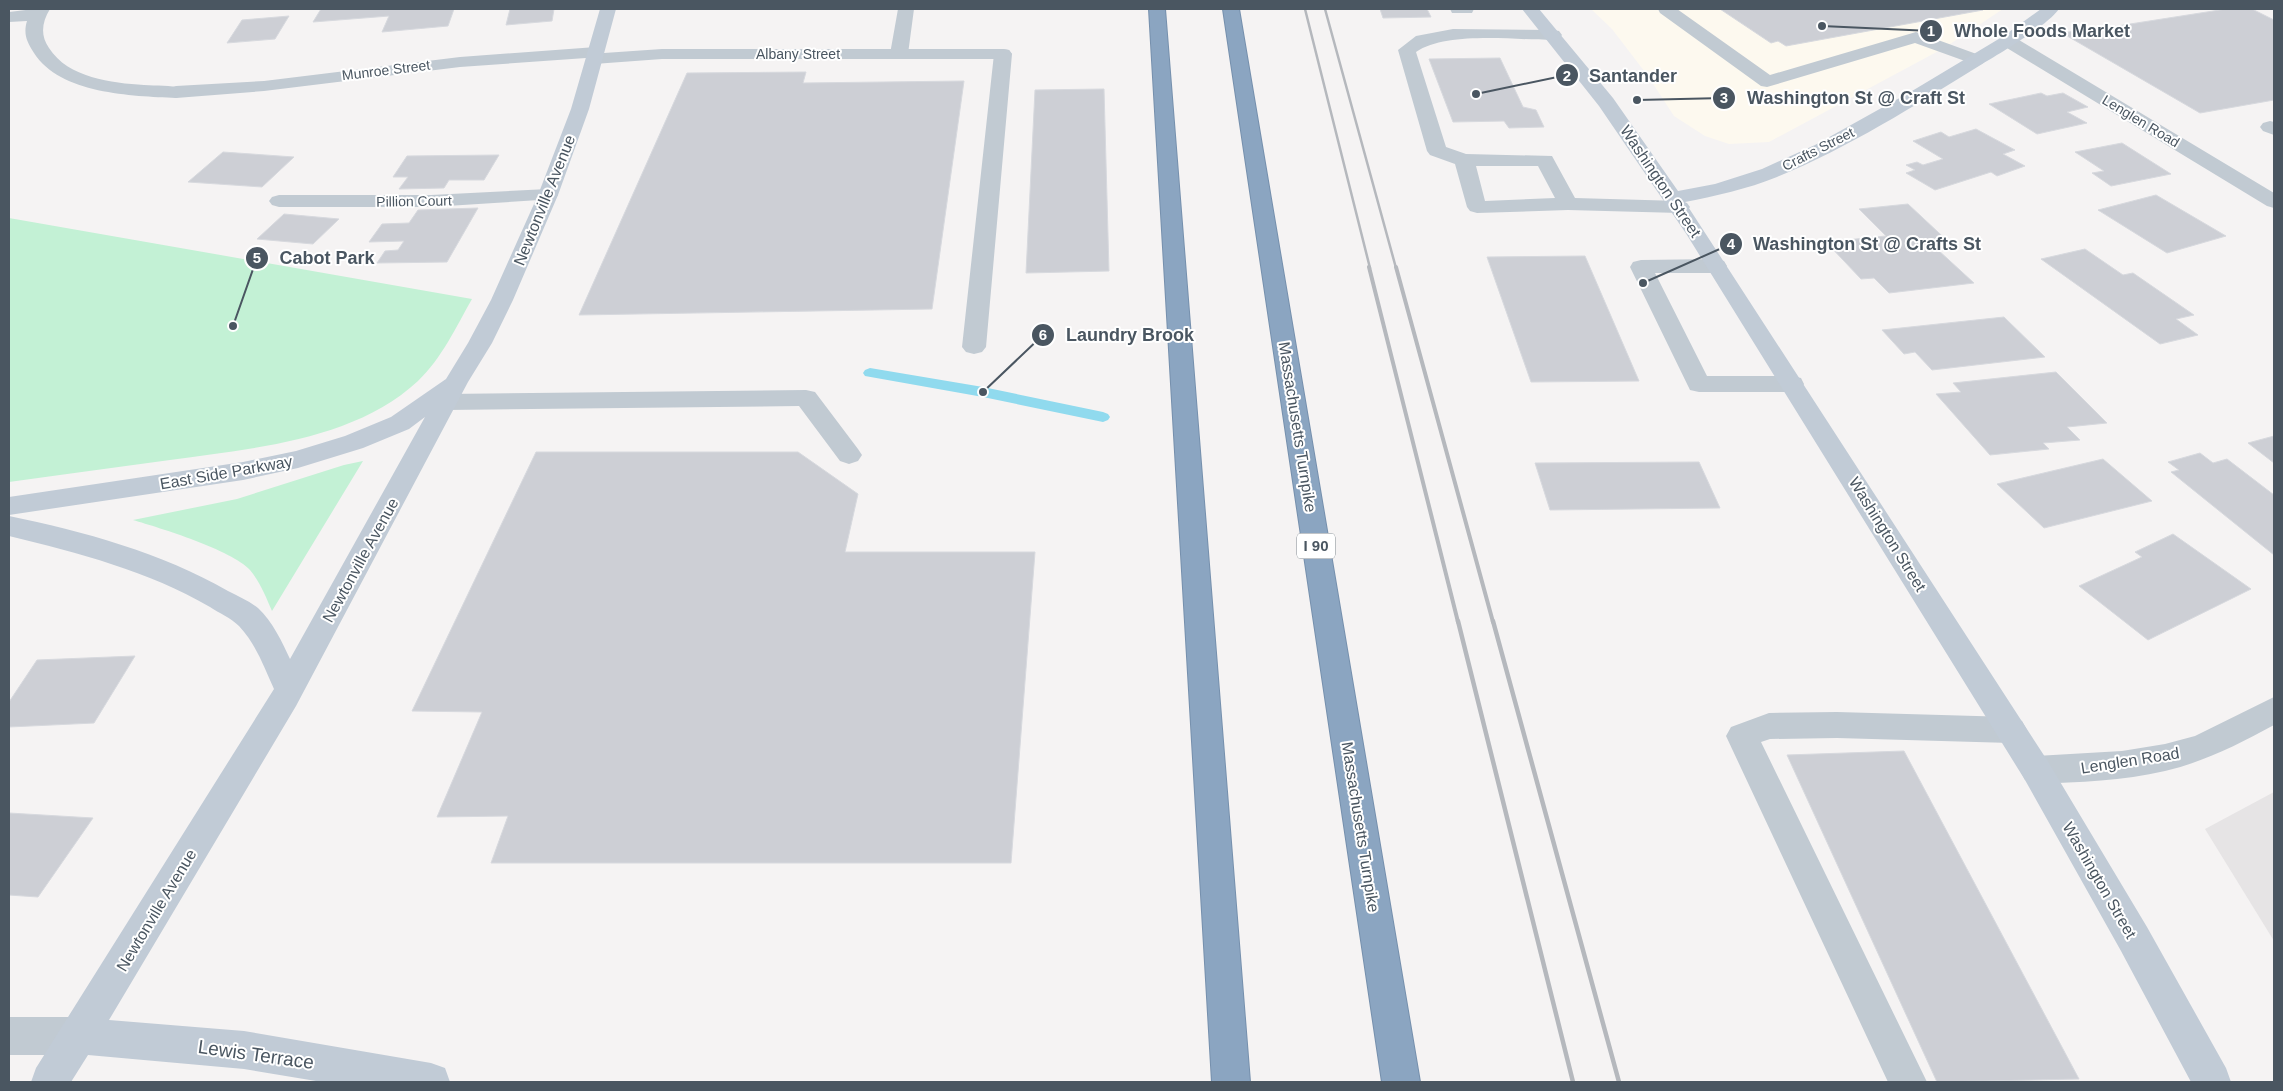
<svg xmlns="http://www.w3.org/2000/svg" width="2283" height="1091" font-family="Helvetica,sans-serif">
  <style>
    .commercial { fill: #fdf9ef }
    .education { fill: #e6e4e5 }
    .green { fill: #c3f1d5 }
    .lines { fill: none; stroke-linecap: round; stroke-linejoin: round }
    .stream { fill: #90daee; fill-rule: evenodd }
    .building { fill: #cdcfd5; stroke: #d7d9de }
    .highway-casing { stroke: #7690ad; stroke-width: 2 }
    .lane { fill: #c1cad2; fill-rule: evenodd }
    .street { fill: #c1cad2; fill-rule: evenodd }
    .secondary { fill: #c1cbd6; fill-rule: evenodd }
    .highway { fill: #8ba5c1; fill-rule: evenodd }
    .rail-far2 { stroke: #b5b8bd; stroke-width: 2.5 }
    .rail-far1 { stroke: #b5b8bd; stroke-width: 4 }
    .rail { stroke: #b5b8bd; stroke-width: 4.5 }
    .labels { text-anchor: middle; stroke-width: 4; stroke-linejoin: round; paint-order: stroke }
    .far-street-label { font-size: 14px; fill: #4a5661; stroke: #fff }
    .shield { fill: #fff; stroke: #808990; stroke-width: 1 }
    .shield-label { font-size: 15px; font-weight: bold; fill: #4a5661 }
    .street-label { font-size: 16px; fill: #4a5661; stroke: #fff }
    .near-street-label { font-size: 19px; fill: #4a5661; stroke: #fff }
    .leader { fill: none; stroke: #4a5661; stroke-width: 2 }
    .callout-dot { fill: #4a5661; stroke: #fff; stroke-width: 2 }
    .mark-label { font-size: 15px; text-anchor: middle; font-weight: bold; fill: #fff }
    .callout-label { font-size: 18px; text-anchor: middle; font-weight: bold; fill: #4a5661; stroke: #fff; stroke-width: 4; stroke-linejoin: round; paint-order: stroke }
  </style>
  <rect width="100%" height="100%" fill="#f5f3f3"/>
  <path class="commercial" d="M1591,9H2003L1944,48L1769,142L1729,144L1705,136L1674,116L1648,76L1612,29Z"/>
  <path class="education" d="M2274,792V941L2205,829Z"/>
  <path class="green" d="M9,218L472,299C456,327 442,358 418,381C353,441 253,448 170,460C116,467 62,475 9,482Z
    M363,461L272,611C266,597 260,582 250,570C232,550 160,528 133,520L237,499L344,465Z"/>
  <g class="lines">
    <path class="stream" d="M870,368L983,387L1103,412L1108,414L1110,417L1108,420L1103,422L983,397L865,376L863,373L865,370Z"/>
  </g>
  <path class="building" d="M321,9H454L448,26L382,32L389,16L313,22Z
    M510,9H554L552,21L506,25Z
    M1380,9H1427L1431,17L1383,18Z
    M1720,9H1981L1983,10L1786,46L1778,41L1771,43Z
    M2226,9H2252L2274,20V100L2200,113L2062,33L2075,31L2079,32Z
    M289,16L275,39L227,43L242,20Z
    M1500,58L1523,107L1536,110L1544,127L1509,128L1504,121L1453,122L1429,59Z
    M806,72L803,83L964,81L932,309L579,315L687,73Z
    M1104,89L1109,271L1026,273L1035,90Z
    M2041,93L2047,96L2063,93L2088,107L2067,112L2087,123L2037,134L1989,104Z
    M1976,129L2015,150L2003,154L2025,166L1997,176L1991,172L1935,190L1906,173L1915,170L1906,165L1917,162L1923,165L1943,159L1913,141L1941,132L1949,137Z
    M2122,143L2171,174L2111,186L2092,173L2104,171L2075,152Z
    M223,152L294,157L262,187L188,182Z
    M499,155L484,180H449L444,188L399,189L408,177H393L407,156Z
    M2156,195L2226,236L2167,253L2098,210Z
    M1908,204L1954,247L1937,249L1974,283L1889,293L1874,278L1861,279L1826,242L1886,236L1859,209Z
    M478,208L447,262L377,263L385,251L398,250L404,241L369,242L382,224L409,223L418,210Z
    M284,214L339,219L313,244L257,239Z
    M2085,249L2123,275L2133,273L2194,315L2176,319L2198,335L2160,344L2041,259Z
    M1585,256L1639,381L1531,382L1487,257Z
    M2004,317L2045,357L1932,370L1915,352L1904,354L1882,330Z
    M2056,372L2107,423L2067,427L2080,440L2043,443L2049,449L1990,455L1936,394L1961,392L1953,383Z
    M2274,436V463L2248,443Z
    M536,452H798L858,494L845,552H1035L1011,863H491L508,816L437,817L482,712L412,711Z
    M2200,453L2213,463L2227,459L2274,495V555L2171,472L2179,470L2168,462Z
    M2103,459L2152,501L2044,528L1997,484Z
    M1699,462L1720,508L1550,510L1535,463Z
    M2173,534L2251,589L2148,640L2079,586L2142,557L2135,552Z
    M135,656L94,723L9,727V702L37,660Z
    M1904,751L2079,1079L1937,1082L1787,755Z
    M9,813L93,818L38,897L9,895Z"/>
  <g class="lines">
    <defs>
      <path id="highway" d="M1149,9H1165L1250,1082H1212Z
        M1223,9H1239L1420,1082H1382Z"/>
    </defs>
    <use href="#highway" class="highway-casing"/>
    <path class="lane" d="M34,9H50C42,22 40,35 49,48C68,78 112,83 144,85C157,86 170,85 182,88L185,92L182,96L176,98C132,96 60,94 34,53C27,42 23,34 27,21L9,22V12Z
      M898,9H914L908,54L905,58H893L890,54Z
      M1450,9H1474L1472,13H1452Z
      M1658,9H1677L1770,75L1916,32L1982,56L1985,60L1982,64L1976,65L1915,43L1767,87L1761,86L1660,13Z
      M1453,29L1553,30L1559,31L1562,35L1559,39L1553,40C1515,40 1447,31 1416,52L1446,147L1466,154L1552,156L1575,198L1680,201L1687,203L1690,207L1687,211L1680,213L1568,210L1477,213L1470,211L1467,207L1455,164L1430,155L1427,151L1398,50L1416,36ZM1476,166H1538L1555,198L1485,201Z
      M1003,49L1009,50L1012,54L986,347L982,352L974,354L966,352L962,347L994,54L997,50Z
      M2270,121L2274,122V135L2263,131L2260,127L2263,123Z
      M1716,259L1724,261L1727,266L1724,271L1716,273H1655L1707,376H1792L1801,378L1804,384L1801,390L1792,392H1699L1690,390L1630,267L1633,262L1641,260Z
      M806,390L815,392L858,449L862,455L858,461L849,464L840,461L799,406L446,410L437,408L434,402L437,396L446,394Z
      M1837,712L2011,717L2022,721L2027,730L2022,739L2011,743L1837,738L1770,739L1761,742L1927,1082H1888L1726,736L1731,727L1769,713Z"/>
    <path class="street" d="M2008,36L2014,37L2274,193V208L2267,206L2002,45L1999,41L2002,37Z
      M596,47L602,48L604,53L662,49H1003L1009,50L1012,54L1009,58L1003,59H662L594,64L588,63L586,58L460,67L264,91L176,98L170,96L167,92L170,88L176,86L264,81L460,57Z
      M548,189L555,191L558,195L555,199L431,207H279L272,205L269,201L272,197L279,195H431Z
      M2274,697V725C2239,744 2204,762 2165,771C2123,781 2079,782 2036,784L2025,780L2020,770L2025,760L2036,756L2122,751L2165,744L2195,736Z
      M9,1017H80L93,1023L99,1036L93,1049L80,1055H9Z"/>
    <path class="secondary" d="M600,9H616L589,109L558,195L513,300L492,343L468,382L296,706L109,1020L244,1031L431,1063L445,1068L450,1082H322L244,1069L88,1055L71,1082H31L36,1068L274,689C264,667 256,644 239,626C231,618 219,613 210,607C148,571 79,553 9,536V516C83,531 162,553 228,591C238,596 249,601 258,608C273,622 282,642 290,659L425,417L409,429L363,448L298,468L243,480L9,515V497L243,462L296,451L345,436L391,417L446,379L468,343L491,300L538,195L571,109Z
      M1522,9H1539L1613,98L1678,191L1715,184L1762,169L1815,145L1912,91L2002,37L2041,9H2059C2047,26 1999,54 1979,66C1914,106 1848,148 1777,177C1747,189 1716,196 1685,202L2047,760L2147,927L2226,1068L2231,1082H2191L2121,951L2025,780L1687,235L1599,106Z"/>
    <use href="#highway" class="highway"/>
    <path class="rail-far2" d="M1305,9L1370,268
      M1325,9L1396,268"/>
    <path class="rail-far1" d="M1369,267L1458,622
      M1396,267L1493,622"/>
    <path class="rail" d="M1458,621L1573,1082
      M1493,621L1619,1082"/>
  </g>
  <g class="labels">
    <g class="far-street-label">
      <text x="798" y="59">Albany Street</text>
      <text transform="translate(386 70) rotate(-7)" y="5">Munroe Street</text>
      <text transform="translate(2141 121) rotate(31)" y="5">Lenglen Road</text>
      <text transform="translate(1818 149) rotate(-27)" y="5">Crafts Street</text>
      <text transform="translate(414 201) rotate(-1)" y="5">Pillion Court</text>
    </g>
    <rect class="shield" x="1297" y="533.5" width="38" height="25" rx="4"/>
    <g class="shield-label">
      <text x="1316" y="551">I 90</text>
    </g>
    <g class="street-label">
      <text transform="translate(1661 181) rotate(56)" y="6">Washington Street</text>
      <text transform="translate(544 200) rotate(-68)" y="6">Newtonville Avenue</text>
      <text transform="translate(1298 427) rotate(81)" y="6">Massachusetts Turnpike</text>
      <text transform="translate(226 472) rotate(-10)" y="6">East Side Parkway</text>
      <text transform="translate(1888 534) rotate(58)" y="6">Washington Street</text>
      <text transform="translate(360 560) rotate(-61)" y="6">Newtonville Avenue</text>
      <text transform="translate(2130 760) rotate(-9)" y="6">Lenglen Road</text>
      <text transform="translate(1361 827) rotate(81)" y="6">Massachusetts Turnpike</text>
      <text transform="translate(2100 880) rotate(60)" y="6">Washington Street</text>
      <text transform="translate(156 910) rotate(-59)" y="6">Newtonville Avenue</text>
    </g>
    <g class="near-street-label">
      <text transform="translate(256 1054) rotate(8)" y="7">Lewis Terrace</text>
    </g>
  </g>
  <path class="leader" d="M1822 26L1931 31M1476 94L1567 75M1637 100L1724 98M1643 283L1731 244M233 326L257 258M983 392L1043 335"/>
  <g class="callout-dot">
    <circle cx="1822" cy="26" r="5"/>
    <circle cx="1476" cy="94" r="5"/>
    <circle cx="1637" cy="100" r="5"/>
    <circle cx="1643" cy="283" r="5"/>
    <circle cx="233" cy="326" r="5"/>
    <circle cx="983" cy="392" r="5"/>
    <circle cx="1931" cy="31" r="12"/>
    <circle cx="1567" cy="75" r="12"/>
    <circle cx="1724" cy="98" r="12"/>
    <circle cx="1731" cy="244" r="12"/>
    <circle cx="257" cy="258" r="12"/>
    <circle cx="1043" cy="335" r="12"/>
  </g>
  <g class="mark-label">
    <text x="1931" y="36">1</text>
    <text x="1567" y="81">2</text>
    <text x="1724" y="103">3</text>
    <text x="1731" y="249">4</text>
    <text x="257" y="263">5</text>
    <text x="1043" y="340">6</text>
  </g>
  <g class="callout-label">
    <text x="2042" y="37">Whole Foods Market</text>
    <text x="1633" y="82">Santander</text>
    <text x="1856" y="104">Washington St @ Craft St</text>
    <text x="1867" y="250">Washington St @ Crafts St</text>
    <text x="327" y="264">Cabot Park</text>
    <text x="1130" y="341">Laundry Brook</text>
  </g>
  <rect width="2283" height="1091" fill="none" stroke="#4a5661" stroke-width="20"/>
</svg>
